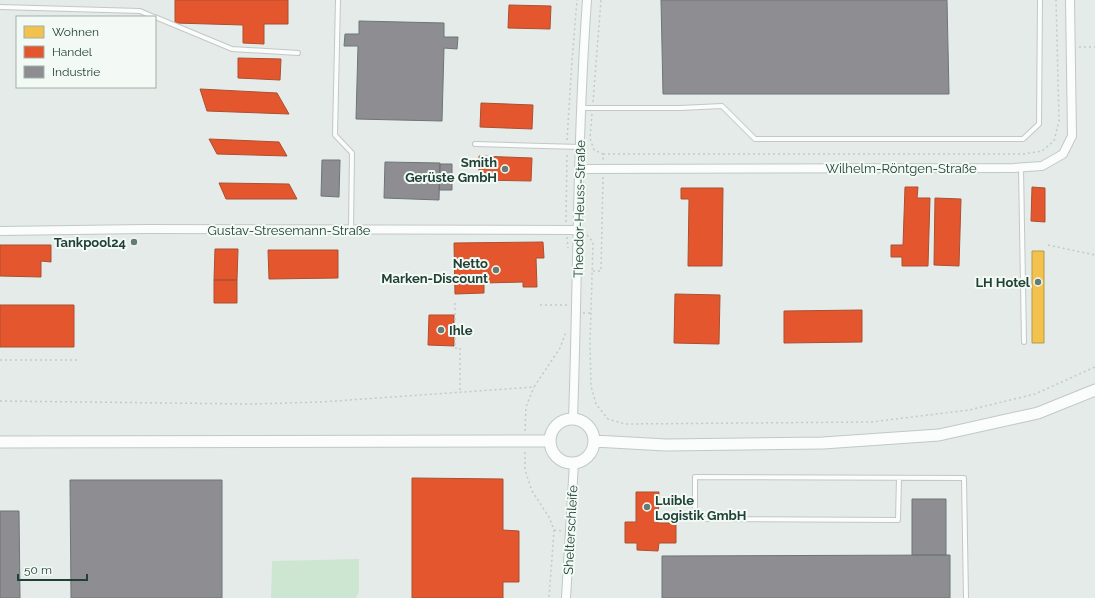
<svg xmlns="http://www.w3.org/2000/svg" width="1095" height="598" font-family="Raleway,sans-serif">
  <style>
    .green { fill: #cde6d2 }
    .homes { fill: #f2c14e; stroke: #b39b47 }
    .shops { fill: #e4572e; stroke: #a95030 }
    .industry { fill: #8d8d92; stroke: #6c7676 }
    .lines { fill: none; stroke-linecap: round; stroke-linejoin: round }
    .service-casing { stroke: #c2c8c5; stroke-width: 6 }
    .minor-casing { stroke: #c2c8c5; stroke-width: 10 }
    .secondary-casing { stroke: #c0c9c5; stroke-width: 13 }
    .path { stroke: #c1cbc6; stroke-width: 1.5; stroke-dasharray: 2 3; stroke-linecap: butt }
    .service { stroke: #fbfcfc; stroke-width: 4 }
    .minor { stroke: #fbfcfc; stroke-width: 8 }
    .secondary { stroke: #fbfcfc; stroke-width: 11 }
    .poi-dot { fill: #657c74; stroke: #f3faf6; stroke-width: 1.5 }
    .labels { text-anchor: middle; stroke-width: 4; stroke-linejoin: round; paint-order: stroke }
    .poi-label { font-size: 13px; font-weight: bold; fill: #204136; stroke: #f3faf6; text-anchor: end }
    .street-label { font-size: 13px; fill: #204136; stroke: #f3faf6 }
  </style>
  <rect width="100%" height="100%" fill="#e5ebe8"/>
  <path class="green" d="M359,559V592L356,598H271L272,561Z"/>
  <path class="homes" d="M1032,251H1044V343H1032Z"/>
  <path class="shops" d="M175,0H288V24H264V44L243,43V25L175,23Z
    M509,5L551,6L550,29L508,28Z
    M238,58L281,59L280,80L238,78Z
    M200,89L277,93L289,114L207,111Z
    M481,103L533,105L532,129L480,127Z
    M209,139L279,142L287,156L217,154Z
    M479,156L532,158L531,181L479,180Z
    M219,183L289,184L297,199H226Z
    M905,187H918L917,198H930L928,266H902V257H891V245H903Z
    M1032,187L1045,188V222L1031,221Z
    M681,188H723L722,266H688L689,199H681Z
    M935,198L961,199L959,266L934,265Z
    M543,242L544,258H536L537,287H523V282L484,283V293L455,294L454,243Z
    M0,245H51V262L41,261V277L0,276Z
    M215,249H238L237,280H214Z
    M268,250H338V278L269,279Z
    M214,280H237V303H214Z
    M675,294L720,295L719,344L674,343Z
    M0,305H74V347H0Z
    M862,310V342L784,343V311Z
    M429,315H454V346L428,345Z
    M412,478L503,479V530L519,531V582H503V598H412Z
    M636,492H659L658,523H676V543H659L658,551L637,550V543H625V522H636Z"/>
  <path class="industry" d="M661,0H947L949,94H663Z
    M359,21L444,23V37H458L457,49L444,48L442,121L356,119L358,46H344L345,34H359Z
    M322,160H340L339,197L321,196Z
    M385,162L440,163L439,200L384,198Z
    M440,164H452V190H439Z
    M70,480H222V598H71Z
    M912,499H946V555H912Z
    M0,511H19L20,598H0Z
    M950,555V598H662V556Z"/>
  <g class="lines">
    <defs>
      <path id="service" d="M338,0L335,135L352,153L351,230
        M0,7L140,11L154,17
        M155,17L232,49L298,53
        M581,108H680L722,106L755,139H1023L1039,124L1040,0
        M475,144L580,147
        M1021,168L1024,342
        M899,478L898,520L695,519V477L964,478L966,598"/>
      <path id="minor" d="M579,169L1014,168L1042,166L1063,154L1072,136L1070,0
        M0,231L145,229L578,230
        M573,419C578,279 577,139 587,0
        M566,598L574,463"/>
      <path id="secondary" d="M550 441a22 22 0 1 1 44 0a22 22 0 1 1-44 0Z
        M594,441L666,445L823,443L939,435L1038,413L1095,390
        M0,442L550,441"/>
    </defs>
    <use href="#service" class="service-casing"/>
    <use href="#minor" class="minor-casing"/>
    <use href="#secondary" class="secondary-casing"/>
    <path class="path" d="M1079,47H1095
      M593,102L601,0
      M592,114L590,138L594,150L603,154V161
      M567,140L572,61L577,0
      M603,154H1024L1042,151L1054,141L1059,121L1056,0
      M566,222L567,154
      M587,235L593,242L590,344L591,386L596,404L608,419L625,424L871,422L969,410L1035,394L1095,367
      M567,237L568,248
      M1048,245L1095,255
      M593,271H601L603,177
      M455,303V348H460V392
      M540,305H569
      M583,313H591
      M0,360H80
      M0,401L252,404L321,402L534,387L560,348L566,332
      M525,431L526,407L534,387
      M525,452V470L532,491L549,517L554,530L549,598
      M554,530L562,531"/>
    <use href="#service" class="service"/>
    <use href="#minor" class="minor"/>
    <use href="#secondary" class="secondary"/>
  </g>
  <g class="poi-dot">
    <circle cx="505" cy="169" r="4"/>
    <circle cx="134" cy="242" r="4"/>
    <circle cx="496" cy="270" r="4"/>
    <circle cx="1038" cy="282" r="4"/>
    <circle cx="441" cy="330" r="4"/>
    <circle cx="647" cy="507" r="4"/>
  </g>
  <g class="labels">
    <g class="poi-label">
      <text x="497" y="167">Smith<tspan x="497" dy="15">Gerüste GmbH</tspan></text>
      <text x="126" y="247">Tankpool24</text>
      <text x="488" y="268">Netto<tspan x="488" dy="15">Marken-Discount</tspan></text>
      <text x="1030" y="287">LH Hotel</text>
      <text x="449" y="335" text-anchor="start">Ihle</text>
      <text x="655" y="505" text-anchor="start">Luible<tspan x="655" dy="15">Logistik GmbH</tspan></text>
    </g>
    <g class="street-label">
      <text x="901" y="173">Wilhelm-Röntgen-Straße</text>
      <text transform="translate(579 209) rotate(-89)" y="5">Theodor-Heuss-Straße</text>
      <text x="289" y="235">Gustav-Stresemann-Straße</text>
      <text transform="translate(570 530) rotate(-87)" y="5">Shelterschleife</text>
    </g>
  </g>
  <rect x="16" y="16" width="140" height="72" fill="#f3faf6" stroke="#9fb0a9"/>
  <rect x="24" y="26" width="20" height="12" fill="#f2c14e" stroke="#9fb0a9"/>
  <text x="52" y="36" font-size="12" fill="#204136">Wohnen</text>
  <rect x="24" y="46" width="20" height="12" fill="#e4572e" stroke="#9fb0a9"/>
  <text x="52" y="56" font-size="12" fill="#204136">Handel</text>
  <rect x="24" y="66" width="20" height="12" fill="#8d8d92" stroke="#9fb0a9"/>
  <text x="52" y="76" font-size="12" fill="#204136">Industrie</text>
  <path d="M18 574v6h69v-6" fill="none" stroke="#204136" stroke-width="2"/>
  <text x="24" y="574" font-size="12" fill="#204136" stroke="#f3faf6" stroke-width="3" paint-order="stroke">50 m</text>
</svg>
